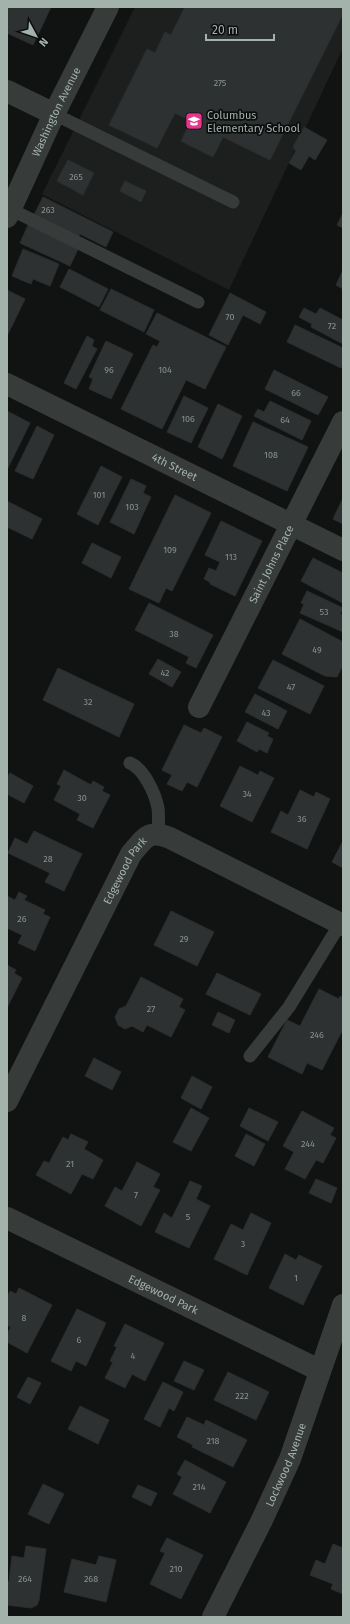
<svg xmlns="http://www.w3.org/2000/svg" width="350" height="1624" font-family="'Fira Sans',sans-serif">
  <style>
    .built { fill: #1d1f1f }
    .building { fill: #2e3131; stroke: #2b2e2d }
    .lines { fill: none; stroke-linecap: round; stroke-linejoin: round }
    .service { stroke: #373c3a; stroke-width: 13 }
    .minor { stroke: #373c3a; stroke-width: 22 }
    .tertiary { stroke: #373c3a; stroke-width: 22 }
    .labels { text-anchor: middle; stroke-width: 3.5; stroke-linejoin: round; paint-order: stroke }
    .number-label { font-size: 9px; fill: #86928c }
    .street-label { font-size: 11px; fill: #a3b2ab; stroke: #0c0d0d }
    .poi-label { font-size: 11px; fill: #a3b2ab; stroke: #0c0d0d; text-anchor: start }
  </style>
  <rect width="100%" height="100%" fill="#111212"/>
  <path class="built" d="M135,7H343V48L229,290L42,194Z"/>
  <path class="building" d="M7,7H51L33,45L7,33Z
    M185,7H343V14L270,160L223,137L213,157L181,141L191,121L175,113L157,148L109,125L147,49L155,53L165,32L171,35Z
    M304,127L327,140L315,160L309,156L301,170L289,163L296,151L293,147Z
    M68,160L94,173L83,195L57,181Z
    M125,181L146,191L141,202L120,191Z
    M43,197L113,232L106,247L80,234L78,237L34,215Z
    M342,215H343V228L337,225Z
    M29,223L79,247L70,266L20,243Z
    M23,249L59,264L50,286L33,279L31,284L12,276Z
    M69,269L108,289L99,307L60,287Z
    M343,270V289L336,285Z
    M111,289L154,310L144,332L100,310Z
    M7,290L25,299L7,336Z
    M230,293L266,312L260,324L243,315L228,345L209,335Z
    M304,308L316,314L320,308L343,320V344L311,327L312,324L299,317Z
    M157,313L226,347L205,389L186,380L162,429L121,409L153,345L157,347L160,341L146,334Z
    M295,325L343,348V364L341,368L287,342Z
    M87,336L94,340L92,346L97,349L76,389L64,383Z
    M106,341L133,354L111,399L89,389L93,379L89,377Z
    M274,370L328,397L318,415L265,389Z
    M184,396L208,408L191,443L167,432Z
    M270,401L311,421L302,440L254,416L258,409L264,412Z
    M218,404L242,416L222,459L198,447Z
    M7,411L30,423L7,470Z
    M253,422L308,447L287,491L233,466Z
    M37,426L54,435L33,479L15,471Z
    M101,466L122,477L98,525L77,514Z
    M131,479L146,486L143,493L151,497L134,534L110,522Z
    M175,495L211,513L172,591L166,588L159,603L129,589Z
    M343,498V524L333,519Z
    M7,501L42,519L32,539L7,527Z
    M221,521L262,541L235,596L210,584V582L204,579L209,568L216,571L220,562L205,555Z
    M92,543L121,557L111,578L82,563Z
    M313,558L343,573V603L301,581Z
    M307,591L343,608L340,614L343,615V632L300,613L304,604L301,603Z
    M149,603L213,635L196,668L186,663L189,657L135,630Z
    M300,619L343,642V665L337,677L325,676L282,654Z
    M158,659L181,672L172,687L149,674Z
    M273,660L324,686L310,714L258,688Z
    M58,668L134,704L119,737L43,700Z
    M255,694L287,711L278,729L245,712Z
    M247,722L269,733L267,736L273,739L267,753L259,749L257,752L237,741Z
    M184,725L201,733L204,728L222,737L197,787L187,782L182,791L167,784L172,775L162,770Z
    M240,766L258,775L260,771L274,778L252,822L220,806Z
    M64,770L91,785L93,781L104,787L102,791L110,795L93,828L77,820L80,814L54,800L61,786L57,784Z
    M10,773L33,786L24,803L7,794V778Z
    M300,790L314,797L316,792L330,799L307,849L271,832L281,811L288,815Z
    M34,831L82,854L64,891L45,882L50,873L8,853L15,838L27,844Z
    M343,841V868L332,862Z
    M19,892L27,896L24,900L45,910L43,914L50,917L35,951L18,943L22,935L7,928V896L15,900Z
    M171,911L214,932L197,966L154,945Z
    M7,965L16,970L14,973L22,978L7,1008Z
    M217,973L261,994L250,1015L206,994Z
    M141,977L183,999L179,1007L185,1010L171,1037L147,1025L143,1032L132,1026L125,1029L118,1025L115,1017L119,1009L126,1006Z
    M319,989L339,999L340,996L343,998V1029L322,1070L307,1063L302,1074L268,1057L287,1020L300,1026Z
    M218,1012L235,1020L229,1033L212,1025Z
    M94,1058L121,1072L112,1090L85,1076Z
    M192,1076L212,1087L201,1109L181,1098Z
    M191,1108L209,1118L191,1151L173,1142Z
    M249,1108L278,1122L268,1141L240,1126Z
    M302,1111L334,1128L330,1135L336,1138L323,1163L316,1160L305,1179L285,1169L294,1152L283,1146Z
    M71,1134L88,1142L84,1149L103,1160L93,1179L82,1174L71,1194L36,1175L44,1161L49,1163L63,1137L68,1140Z
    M246,1134L265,1144L254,1166L235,1156Z
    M137,1162L160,1174L153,1187L160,1190L141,1226L105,1206L115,1187L122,1191Z
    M316,1179L337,1188L331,1203L309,1193Z
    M190,1181L202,1186L196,1199L210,1206L189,1248L155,1232L164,1213L172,1218Z
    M251,1213L271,1223L247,1275L214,1259L231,1224L243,1230Z
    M285,1254L296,1260L299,1255L322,1266L303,1305L269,1288Z
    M19,1288L52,1305L27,1353L7,1342V1334L11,1327L7,1325V1297L10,1291L16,1294Z
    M77,1309L106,1323L86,1366L76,1361L71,1371L51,1361Z
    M125,1324L164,1343L145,1381L132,1374L125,1388L105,1378L113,1362L110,1361L117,1347L114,1346Z
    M184,1361L204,1370L194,1390L174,1381Z
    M228,1372L269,1392L256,1420L214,1400Z
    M28,1377L41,1383L30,1404L17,1397Z
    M163,1382L183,1392L174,1411L169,1408L160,1427L144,1419Z
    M80,1406L109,1420L98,1444L68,1429Z
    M187,1417L204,1425L206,1420L247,1440L233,1467L192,1447L193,1445L177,1437Z
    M185,1460L226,1482L210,1513L173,1494L182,1477L177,1474Z
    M43,1484L64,1494L49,1524L28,1514Z
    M138,1485L157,1493L151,1506L132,1497Z
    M167,1538L203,1555L181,1599L150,1584L165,1553L160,1551Z
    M333,1544L343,1548V1594L331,1589L333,1584L310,1575L316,1560L325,1564Z
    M26,1546L46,1549L39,1600L37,1605L31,1608L7,1605V1581L9,1582L12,1556L24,1558Z
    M99,1556L116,1560L106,1602L64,1592L72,1559L96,1565Z"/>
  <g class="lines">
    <path class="service" d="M54,114L233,202
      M12,210L198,302
      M130,763C144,769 155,793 158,808C159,816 158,825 159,833
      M250,1056L289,1007L340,924"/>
    <g class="minor">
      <path d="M7,91L54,114"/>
      <path id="s1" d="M7,384L343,550"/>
      <path id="s2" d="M199,707L343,422"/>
      <path id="s3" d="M7,1101L131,854C145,838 148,829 170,838L343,925"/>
      <path id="s4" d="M7,1218L319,1370"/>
      <path id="s5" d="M213,1617L262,1520L290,1459L343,1305"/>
    </g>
    <path class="tertiary" id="s6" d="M7,217L54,114L108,7"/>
  </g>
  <defs>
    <symbol id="school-square" viewBox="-11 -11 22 22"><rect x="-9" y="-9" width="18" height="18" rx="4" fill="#e4368a" stroke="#0c0d0d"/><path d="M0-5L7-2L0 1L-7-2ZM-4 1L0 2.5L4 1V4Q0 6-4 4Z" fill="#fff"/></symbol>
  </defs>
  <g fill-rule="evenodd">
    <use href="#school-square" x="184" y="111" width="20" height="20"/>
  </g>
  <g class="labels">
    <g class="number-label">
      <text x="220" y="86">275</text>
      <text x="76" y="180">265</text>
      <text x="48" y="213">263</text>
      <text x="230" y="320">70</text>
      <text x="332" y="329">72</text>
      <text x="109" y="373">96</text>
      <text x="165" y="373">104</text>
      <text x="296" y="396">66</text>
      <text x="188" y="422">106</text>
      <text x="285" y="423">64</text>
      <text x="271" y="458">108</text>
      <text x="99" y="498">101</text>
      <text x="132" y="510">103</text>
      <text x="170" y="553">109</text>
      <text x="231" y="560">113</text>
      <text x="324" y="615">53</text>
      <text x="174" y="637">38</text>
      <text x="317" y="653">49</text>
      <text x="165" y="676">42</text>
      <text x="291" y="690">47</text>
      <text x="88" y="705">32</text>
      <text x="266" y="716">43</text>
      <text x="247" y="797">34</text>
      <text x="82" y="801">30</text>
      <text x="302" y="822">36</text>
      <text x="48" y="862">28</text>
      <text x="22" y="922">26</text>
      <text x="184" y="942">29</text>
      <text x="151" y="1012">27</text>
      <text x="317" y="1038">246</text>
      <text x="308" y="1147">244</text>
      <text x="70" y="1167">21</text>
      <text x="136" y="1198">7</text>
      <text x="188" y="1220">5</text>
      <text x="243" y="1247">3</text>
      <text x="296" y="1281">1</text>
      <text x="24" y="1321">8</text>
      <text x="79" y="1343">6</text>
      <text x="133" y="1359">4</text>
      <text x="242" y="1399">222</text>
      <text x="213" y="1444">218</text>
      <text x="199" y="1490">214</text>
      <text x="176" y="1572">210</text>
      <text x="25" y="1582">264</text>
      <text x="91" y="1582">268</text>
    </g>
    <g class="street-label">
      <text dy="4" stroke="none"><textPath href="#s6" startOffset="116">Washington Avenue</textPath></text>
      <text dy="4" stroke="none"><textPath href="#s1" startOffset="187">4th Street</textPath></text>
      <text dy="4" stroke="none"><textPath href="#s2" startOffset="160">Saint Johns Place</textPath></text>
      <text dy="4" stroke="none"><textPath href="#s3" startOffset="259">Edgewood Park</textPath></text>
      <text dy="4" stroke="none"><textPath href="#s4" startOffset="174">Edgewood Park</textPath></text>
      <text dy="4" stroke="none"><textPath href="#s5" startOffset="169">Lockwood Avenue</textPath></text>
    </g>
    <g class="poi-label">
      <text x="207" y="119">Columbus<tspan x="207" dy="13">Elementary School</tspan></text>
    </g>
  </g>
  <rect width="350" height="1624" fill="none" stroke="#a3b2ab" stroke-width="16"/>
  <g transform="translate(36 36) rotate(130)" stroke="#0c0d0d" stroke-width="3" paint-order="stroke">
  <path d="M0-3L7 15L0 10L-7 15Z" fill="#a3b2ab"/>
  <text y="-6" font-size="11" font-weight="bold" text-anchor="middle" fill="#a3b2ab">N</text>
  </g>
  <path d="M206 34v6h68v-6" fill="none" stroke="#a3b2ab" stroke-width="2"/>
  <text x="212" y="34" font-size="12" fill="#a3b2ab" stroke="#0c0d0d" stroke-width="3" paint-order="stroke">20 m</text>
</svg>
